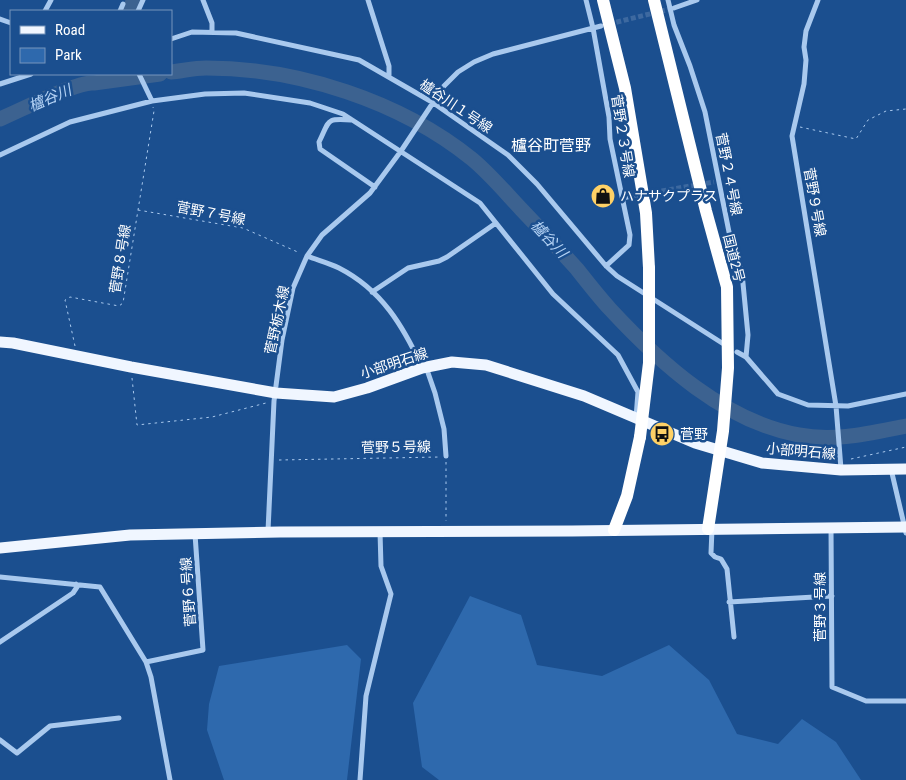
<svg xmlns="http://www.w3.org/2000/svg" width="906" height="780" font-family="'Roboto Condensed','Noto Sans JP',sans-serif">
  <style>
    .green { fill: #2e69ad }
    .lines { fill: none; stroke-linecap: round; stroke-linejoin: round }
    .river { stroke: #3c6290; stroke-width: 15 }
    .street-tunnel { stroke: #3d69a0; stroke-width: 5; stroke-dasharray: 5 2.5; stroke-linecap: butt }
    .path { stroke: #a9c9ee; stroke-width: 1; stroke-dasharray: 2.5 4; stroke-linecap: butt }
    .street { stroke: #a9c9ee; stroke-width: 5 }
    .primary { stroke: #f0f6ff; stroke-width: 11 }
    .highway { stroke: #fff; stroke-width: 12 }
    .highway-bridge { stroke: #fff; stroke-width: 12 }
    .labels { text-anchor: middle; stroke-width: 5; stroke-linejoin: round; paint-order: stroke }
    .street-label { font-size: 14px; fill: #fff; stroke: #1b4f8f }
    .poi-label { font-size: 14px; fill: #fff; stroke: #1b4f8f; text-anchor: start }
    .water-label { font-size: 15px; font-style: italic; fill: #b5d3f5; stroke: #1b4f8f }
    .quarter-label { font-size: 16px; fill: #fff; stroke: #1b4f8f }
  </style>
  <rect width="100%" height="100%" fill="#1b4f8f"/>
  <path class="green" d="M470,596L521,615L537,665L602,676L669,645L709,680L737,734L778,744L802,719L836,742L861,780H439L422,767L413,703Z
    M347,645L361,659L347,780H224L207,730L209,704L219,666Z"/>
  <g class="lines">
    <path class="river" d="M128,11L134,0
      M171,72C182,71 194,68 206,68C298,68 400,101 472,159C490,174 505,192 521,209C540,229 559,249 577,269C588,283 599,297 610,309C660,363 725,422 799,435C835,442 870,433 906,426
      M0,119C19,111 77,81 94,83L160,74"/>
    <path class="street-tunnel" d="M609,24L674,8
      M632,196L714,182"/>
    <path class="path" d="M800,127L856,139L868,120L886,111L906,109
      M138,210L243,228L300,253
      M75,346L65,300L70,297L119,306L123,303L154,111L153,107
      M132,378L137,425L212,417L266,403
      M851,459L906,447
      M279,460L440,457
      M446,462V521"/>
    <path class="street" d="M203,0L212,23V32
      M368,0L389,66V77
      M586,0L593,28L609,117L610,139L630,235L629,245L606,266
      M668,0L674,25L690,66L705,112L729,232L742,273L748,335L746,357
      M818,0L806,31L804,47L806,60L804,84L792,136L836,406L841,469
      M674,8L697,0
      M45,11L51,0
      M120,11L123,4
      M138,11L143,0
      M0,19L11,23
      M171,39L192,32L236,33L359,60L432,102L508,155L537,184L606,266L617,276L722,343
      M139,74L152,101
      M0,84L31,74
      M351,120C325,118 330,120 319,142L320,149L375,187
      M0,155L70,122L152,101L205,94L244,93L310,103L343,114L480,203L553,294L618,355L638,392L636,418
      M622,198L632,196
      M307,256C317,260 329,263 339,268C382,290 403,326 422,367
      M372,292L408,268L439,261L447,257L496,223
      M737,352L746,357L778,394L808,405L848,406L906,394
      M426,367L435,393L444,429L446,456
      M891,469L906,533
      M831,527L832,687L866,701H906
      M712,529L711,553L715,557L721,559L727,569L734,637
      M268,531L274,401L282,340L293,288L307,256L322,235L370,193L401,151L444,86L458,72L474,62L493,54L601,26
      M0,577L100,587L146,662L151,677L170,780
      M729,602L832,596
      M0,642L73,593L77,587L76,584
      M146,662L203,650L195,534
      M0,740L17,753L50,726L119,718
      M360,780L366,696L391,594L381,566L380,532"/>
    <path class="primary" d="M0,342L13,343L131,367L276,393L334,397L367,388L422,368L452,362L486,365L584,396L695,443L762,463L841,470L906,469
      M0,548L130,535L280,532L572,531L906,527"/>
    <path class="highway" d="M603,0L625,88L646,213L649,268
      M654,0L706,211L727,287L728,368L723,431L708,529
      M614,530L627,496L640,437"/>
    <path class="highway-bridge" d="M640,437L649,363V268"/>
  </g>
  <defs>
    <symbol id="shop-disc" viewBox="-11 -11 22 22"><circle r="9.5" fill="#ffd166" stroke="#1b4f8f"/><path d="M-5-2.5h2.3a2.7 3.5 0 0 1 5.4 0H5L5.5 6h-11ZM-1.5-2.5h3a1.5 2.3 0 0 0-3 0Z" fill="#111"/></symbol>
    <symbol id="bus-disc" viewBox="-11 -11 22 22"><circle r="9.5" fill="#ffd166" stroke="#1b4f8f"/><path d="M-5-6H5V4H4V6H2V4H-2V6H-4V4H-5ZM-3.5-4V0h7V-4ZM-3.5 1.2v1.5H-2V1.2ZM2 1.2v1.5H3.5V1.2Z" fill="#111"/></symbol>
  </defs>
  <g fill-rule="evenodd">
    <use href="#shop-disc" x="589" y="182" width="28" height="28"/>
    <use href="#bus-disc" x="648" y="420" width="28" height="28"/>
  </g>
  <g class="labels">
    <g class="street-label">
      <text transform="translate(456 106) rotate(34)" y="5">櫨谷川１号線</text>
      <text transform="translate(623 136) rotate(81)" y="5">菅野２３号線</text>
      <text transform="translate(729 174) rotate(79)" y="5">菅野２４号線</text>
      <text transform="translate(815 202) rotate(80)" y="5">菅野９号線</text>
      <text transform="translate(211 213) rotate(11)" y="5">菅野７号線</text>
      <text transform="translate(734 258) rotate(76)" y="5">国道2号</text>
      <text transform="translate(120 259) rotate(-81)" y="5">菅野８号線</text>
      <text transform="translate(277 320) rotate(-78)" y="5">菅野栃木線</text>
      <text transform="translate(394 363) rotate(-18)" y="5">小部明石線</text>
      <text transform="translate(396 447) rotate(-1)" y="5">菅野５号線</text>
      <text transform="translate(801 451) rotate(5)" y="5">小部明石線</text>
      <text transform="translate(188 592) rotate(-94)" y="5">菅野６号線</text>
      <text transform="translate(820 607) rotate(-90)" y="5">菅野３号線</text>
    </g>
    <g class="poi-label">
      <text x="620" y="201">ハナサクプラス</text>
      <text x="680" y="439">菅野</text>
    </g>
    <g class="water-label">
      <text transform="translate(50 98) rotate(-23)" y="5">櫨谷川</text>
      <text transform="translate(549 239) rotate(47)" y="5">櫨谷川</text>
    </g>
    <g class="quarter-label">
      <text x="551" y="151">櫨谷町菅野</text>
    </g>
  </g>
  <rect x="10" y="10" width="162" height="65" fill="#1b4f8f" stroke="#7695bc"/>
  <rect x="20" y="26" width="25" height="8" fill="#f0f6ff" stroke="#7695bc"/>
  <text x="55" y="35" font-size="15" fill="#ffffff">Road</text>
  <rect x="20" y="48" width="25" height="15" fill="#2e69ad" stroke="#7695bc"/>
  <text x="55" y="60" font-size="15" fill="#ffffff">Park</text>
</svg>
